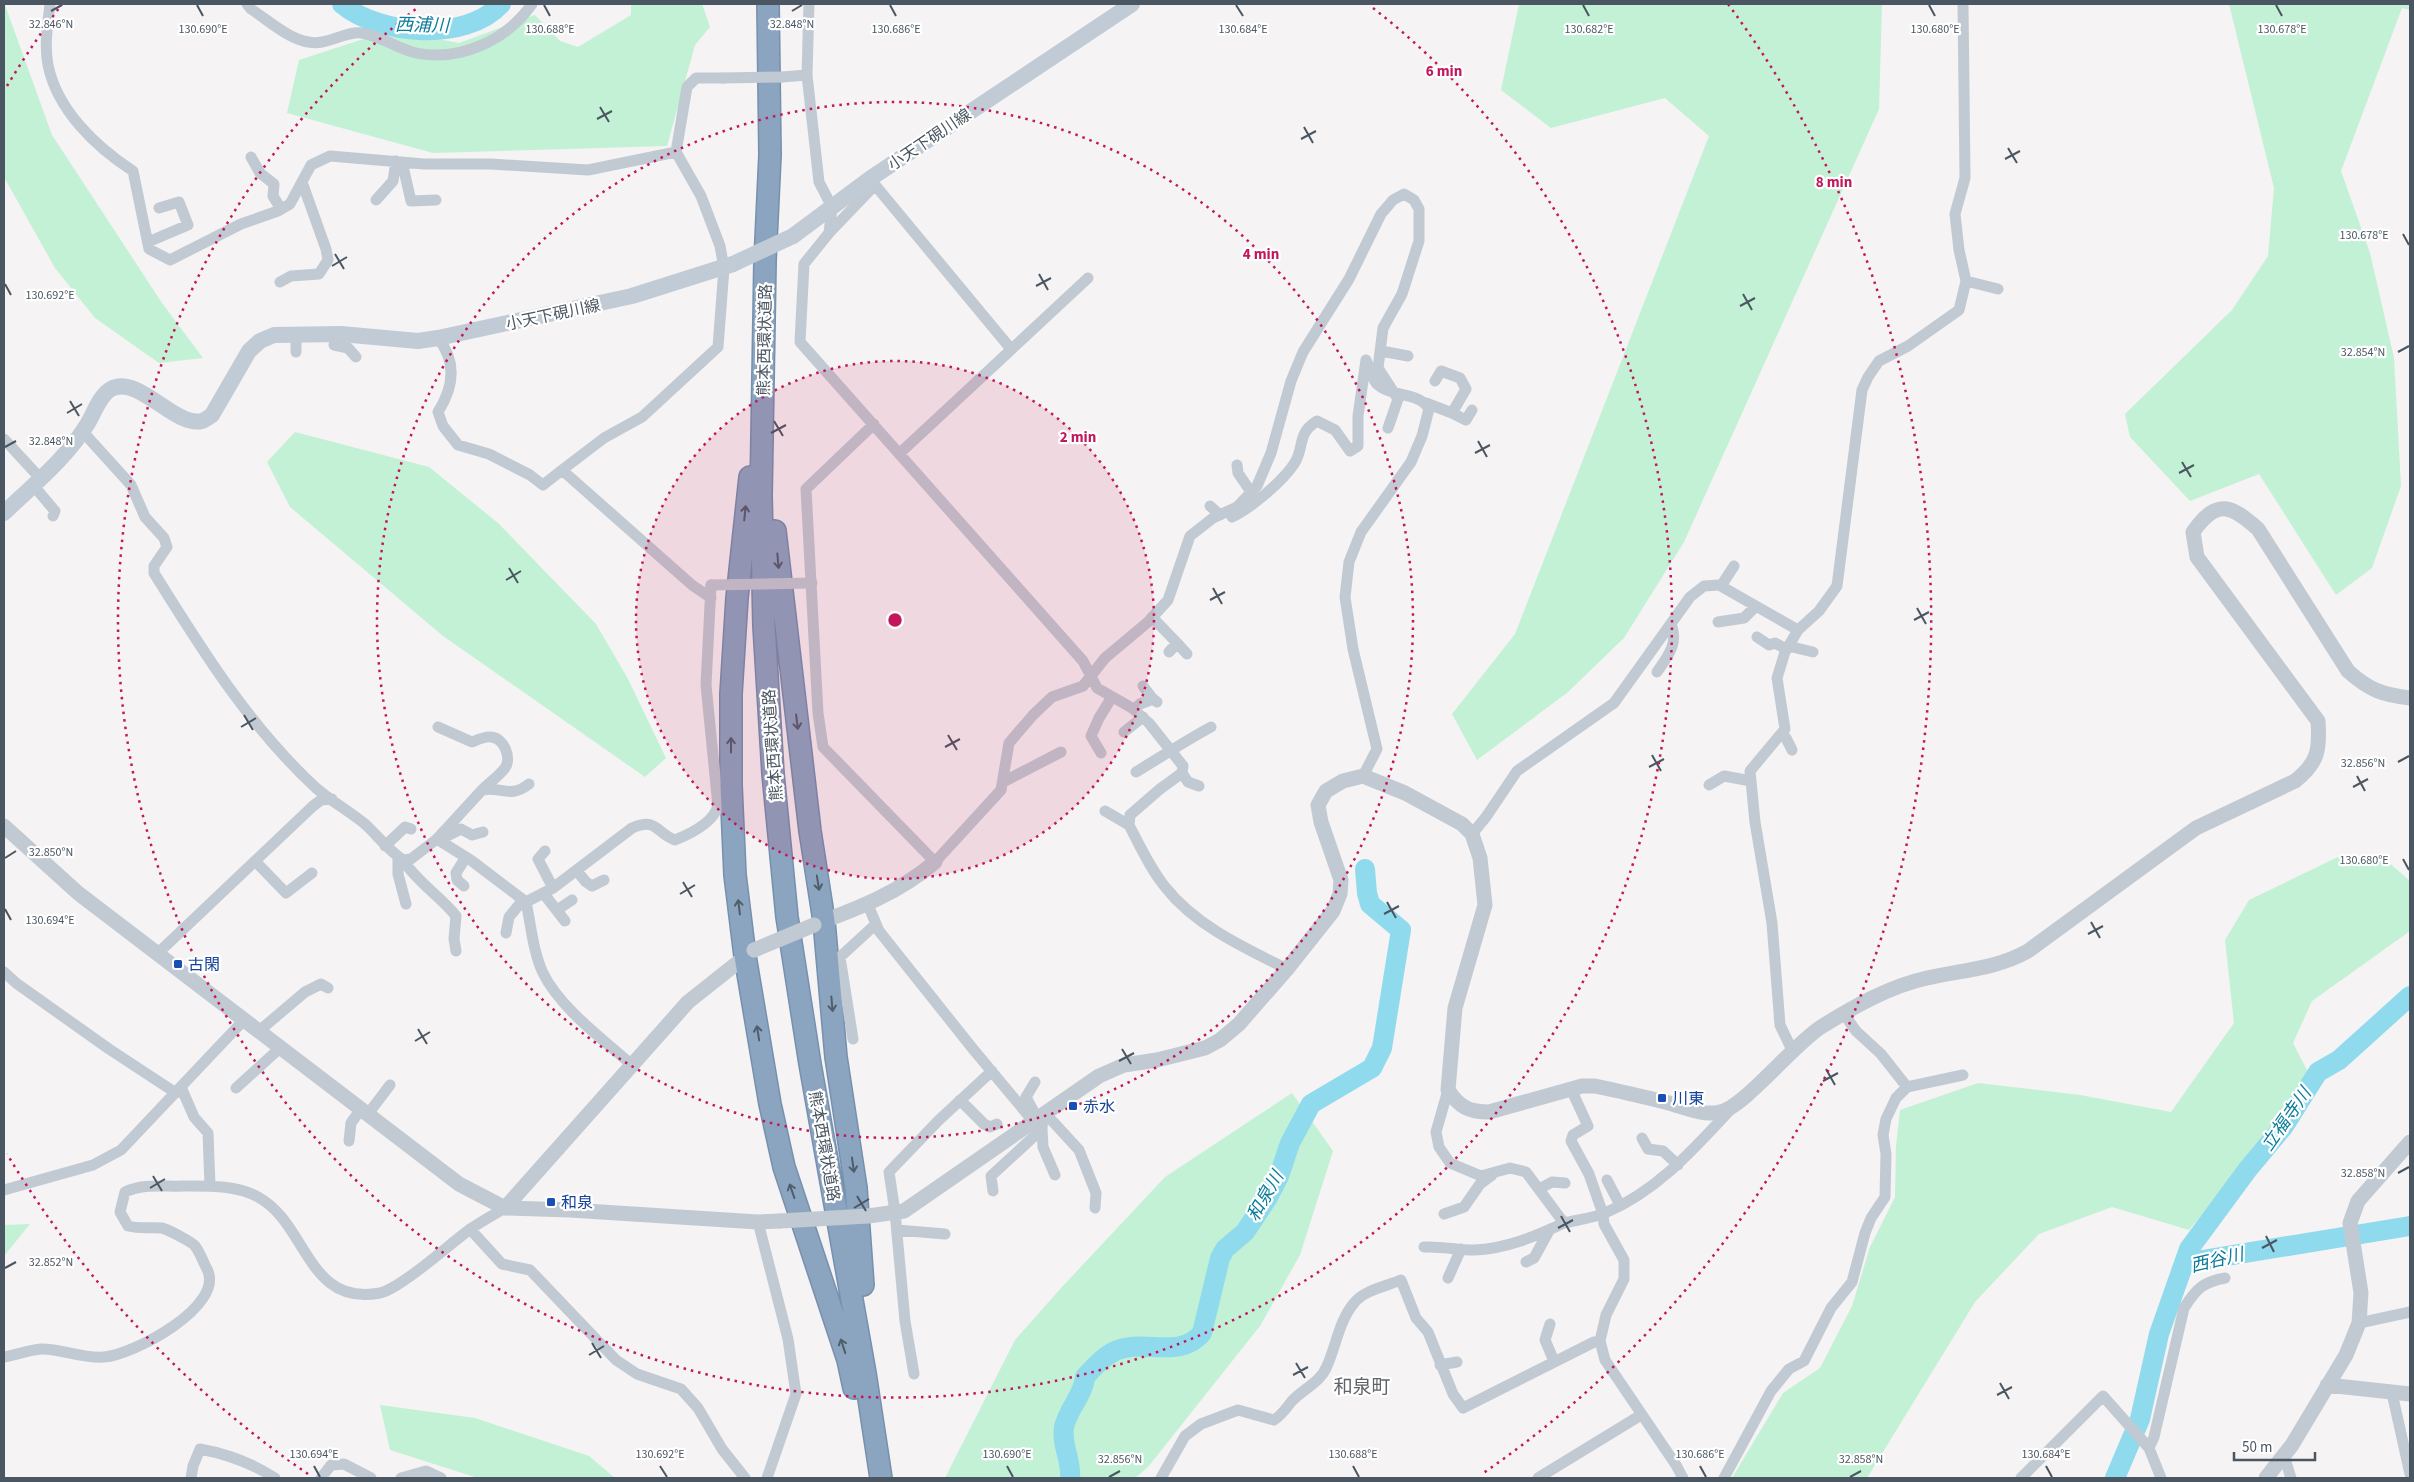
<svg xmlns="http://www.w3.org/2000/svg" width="2414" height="1482" font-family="'Source Sans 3','Noto Sans JP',sans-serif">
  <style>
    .green { fill: #c3f1d5 }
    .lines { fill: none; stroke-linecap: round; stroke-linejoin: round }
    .river { stroke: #90daee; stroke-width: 20 }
    .motorway-casing { stroke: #7690ad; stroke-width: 24 }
    .minor { stroke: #c1cad2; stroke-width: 11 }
    .tertiary { stroke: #c1cad2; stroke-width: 15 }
    .secondary { stroke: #c1cbd6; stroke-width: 16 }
    .motorway { stroke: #8ba5c1; stroke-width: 21 }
    .minor-bridge { stroke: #c1cad2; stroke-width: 11 }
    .tertiary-bridge { stroke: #c1cad2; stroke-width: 15 }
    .secondary-bridge { stroke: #c1cbd6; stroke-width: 16 }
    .oneway { stroke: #505e6b }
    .ticks { fill: none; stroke: #4a5661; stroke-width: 2 }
    .ring { fill: none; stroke: #c2185b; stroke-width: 2.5; stroke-dasharray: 2.5 5 }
    .transit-dot { fill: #1a4fb4; stroke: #fff; stroke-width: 2 }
    .labels { text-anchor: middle; stroke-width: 4.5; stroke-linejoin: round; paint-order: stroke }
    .street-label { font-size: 16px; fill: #4a5661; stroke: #fff }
    .transit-label { font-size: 16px; fill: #164399; stroke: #fff; text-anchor: start }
    .water-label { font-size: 18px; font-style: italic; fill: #0c7c9b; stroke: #fff }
    .quarter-label { font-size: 19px; fill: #5f6368; stroke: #fff }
    .ticks-label { font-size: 12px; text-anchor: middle; fill: #4a5661; stroke: #fff; stroke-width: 4.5; stroke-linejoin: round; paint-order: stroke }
    .centre { fill: #c2185b; stroke: #fff; stroke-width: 2.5 }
    .ring-label { font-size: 15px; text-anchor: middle; font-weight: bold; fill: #c2185b; stroke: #fff; stroke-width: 4.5; stroke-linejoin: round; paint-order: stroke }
  </style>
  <rect width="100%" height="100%" fill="#f5f3f3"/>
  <path class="green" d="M631,4H702L710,27L695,45L667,146L433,153L287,113L299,60L391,30L459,43L535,15L560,41L578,47L631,15Z
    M1519,4H1882L1879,109L1684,542L1624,638L1568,692L1477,760L1452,714L1515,634L1709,136L1665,98L1551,128L1501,90Z
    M2229,4H2410V10L2402,8L2341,171L2370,253L2394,358L2401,486L2372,568L2336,595L2259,474L2190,501L2130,437L2125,414L2232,310L2268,256L2274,188Z
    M5,5L52,135L162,303L203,358L159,363L95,318L55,268L4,177Z
    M295,432L429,467L498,523L596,624L628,679L666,758L645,777L443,636L290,507L267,462Z
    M2340,856L2387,861L2410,881V931L2312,1001L2293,1043L2312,1080L2278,1126L2189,1230L2112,1207L2039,1234L1975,1302L1867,1478H1732L1783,1393L1820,1368L1852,1306L1870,1247L1895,1197L1896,1146L1900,1110L1978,1083L2080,1095L2171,1112L2234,1023L2225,940L2249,900Z
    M1292,1093L1333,1151L1300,1255L1260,1326L1148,1467L1135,1478H945L1015,1340L1062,1287L1165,1177Z
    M30,1224L4,1256V1225Z
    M380,1405L475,1418L589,1456L615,1478H478L390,1450Z"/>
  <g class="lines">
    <path class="river" d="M342,4C379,35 465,43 501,4
      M2184,1263L2410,1226
      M1070,1478C1072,1461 1061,1445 1064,1427C1068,1409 1084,1394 1085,1377C1094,1367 1103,1357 1115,1351C1143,1338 1180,1360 1202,1333L1220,1258L1225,1249L1245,1232L1267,1199L1279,1176L1290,1143L1311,1104L1372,1068L1382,1048L1401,930L1370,904L1367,893L1365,869
      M2115,1478L2140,1419L2159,1334L2189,1249L2248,1169L2284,1126L2318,1072L2339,1060L2410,996"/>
    <defs>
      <path id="motorway" d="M768,4L770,155L765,261L761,496L764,626L773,774L787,917L810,1064L865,1373L881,1478
        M750,477L737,598L731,694V785L735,875L745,956L770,1104L784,1167L848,1360L854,1388
        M775,531L810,831L824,921L836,1057L856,1188L863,1285"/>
    </defs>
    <use href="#motorway" class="motorway-casing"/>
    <path class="minor" d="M50,4C48,23 44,45 48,65C57,110 96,147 133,171L149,249L170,260L241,224L278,211L290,204L311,165L330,156L424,164H491L588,170L676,152
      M247,4L251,9C271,22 296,47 322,42C335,40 349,31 362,33C381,36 398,49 416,53C460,62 507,40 532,4
      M809,4L807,75L819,182L832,207L829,233L804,264L800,342L1083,661L1097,688L1132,708L1149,723L1183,766L1182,773L1160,789L1130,815L1129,825C1140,846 1151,870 1166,888C1196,926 1245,948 1287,969
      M782,77L807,75
      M251,157L260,173L274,184L273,196L281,209
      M402,162L411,201L436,200
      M875,185L1011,349
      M376,200L393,181L396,161
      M829,233L875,185L872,180
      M148,242L188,225L179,202L159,208
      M1966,281L1998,289
      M280,282L291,276L319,274L328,260L326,249L302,182
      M296,335V352
      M438,338C457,362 454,387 438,412L443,426L458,445L489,454L530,475L543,485L562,470
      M334,345L348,348L356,357
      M1381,351L1408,356
      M1426,403L1452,413L1466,389L1460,378L1441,371L1435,381
      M1452,413L1466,420L1472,410
      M874,424L806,489L818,713L823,747L935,862L1001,790L1009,743L1033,715L1052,697L1083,686L1105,658L1148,622L1168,600L1190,536L1213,518L1237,507L1257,486L1271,453L1291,381L1303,352L1349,279L1381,214L1393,200L1404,194L1414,200L1419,209V241L1402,294L1383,328L1378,368L1398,399L1388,428
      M83,432L131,485L145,517L164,538L167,547L154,566V573C202,650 249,726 316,788C331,801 349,811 365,824C378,836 388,850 403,860L411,859L437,839L472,861L526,902L553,888L632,828C658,817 655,833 675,840C690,834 713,823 718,806L706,685L711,585
      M4,439L40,478
      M900,453L1088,278
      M1237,465L1238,473L1251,492
      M33,485L55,511L53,516
      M1210,506L1220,515
      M1232,517C1251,508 1282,482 1294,464C1305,448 1296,434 1317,421L1335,430L1350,451L1358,446V416L1366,360C1369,367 1372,377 1376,383C1390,398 1419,391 1429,409L1422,436L1411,462L1361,532L1349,562L1345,597L1353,649L1377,749L1363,776
      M1721,586L1734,566
      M711,598L692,585L562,470L604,438L642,417L718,347L724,268L720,246L701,196L676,152L687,87L696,78H723
      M1152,617L1177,643L1169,652
      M1718,622L1744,618L1756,606
      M1757,637L1769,645L1775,643L1786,649
      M1177,643L1187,654
      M1788,646L1813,652
      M1657,672C1668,656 1679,643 1671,624
      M1143,686L1153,699
      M1134,709L1140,704L1153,699L1157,702
      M438,727L472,742C477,740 485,736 491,737C504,738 512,758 505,768C499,776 489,783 482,790
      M1124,732L1143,717
      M1781,735L1786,738L1792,750
      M1101,753L1091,736L1099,718L1112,697
      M1136,772C1161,757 1185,741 1211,727
      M1182,773L1188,782L1199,786
      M1003,782L1061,752
      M1709,785L1724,776L1751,781
      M1105,811L1129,825
      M442,833L449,835L461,829L472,835L483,832
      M1472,834L1486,817L1517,771L1614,703L1690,597L1704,586L1719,585L1798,630
      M437,839L482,790C501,786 510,799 529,784
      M385,846L405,827L411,829
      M545,851L538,859L553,888
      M398,857V874L406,904
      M403,860C416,881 441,897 456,916L454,939L456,951
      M255,861L286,893L312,873
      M577,871L586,882L592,886L604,880
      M464,886L457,880L456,873L466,857
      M544,894L565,921
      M526,902C531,925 533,952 543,973C560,1008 604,1040 633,1066
      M868,905L879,931L973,1049L1033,1121
      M557,910L572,900
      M506,933L509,917L523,900
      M157,954L313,806L321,800L332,799
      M4,972L16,983L109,1049L176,1093
      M259,1031L305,992L321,984L328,988
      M853,1039L840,957L876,924
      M1792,1050L1780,1025L1772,923L1755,822L1750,771L1785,729L1777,678L1785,652L1798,630L1819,611L1837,586L1862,390L1868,377L1879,361L1908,346L1959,310L1966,281L1959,250L1955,214L1965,178L1963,4
      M1035,1082L1026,1097L1035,1114
      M181,1087L194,1117L208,1133L210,1186
      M1907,1087L1963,1075
      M236,1088L280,1048
      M1571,1089L1588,1126L1573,1135L1571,1141L1589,1174L1603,1214L1604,1224L1624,1260V1279L1606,1315L1600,1341L1605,1360L1676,1465L1683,1478
      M1448,1090L1436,1132L1439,1147L1450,1163L1481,1176L1510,1168L1526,1172L1564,1223C1577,1220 1593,1218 1605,1213C1657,1191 1694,1149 1731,1109
      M960,1100L984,1124L990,1127L997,1124
      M1045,1113L1079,1150L1096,1193L1095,1208
      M368,1114L390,1085
      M1042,1129L1043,1147L1055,1175
      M1642,1138L1648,1149L1663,1151L1678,1165
      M349,1141L351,1123L361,1109
      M1607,1180L1620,1205
      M1539,1189L1552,1182L1565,1183
      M4,1190L93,1165L121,1150L244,1020
      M993,1191L991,1176L1042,1129L1043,1114
      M1444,1214L1464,1207L1480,1184L1492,1175
      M758,1222L788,1339L796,1394L767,1478
      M470,1229L502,1264L530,1270L616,1360L637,1374L681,1389L698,1408L722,1449L745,1478
      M897,1230L945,1234
      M1424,1247C1441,1246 1457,1250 1474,1250C1506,1249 1536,1236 1564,1223
      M1526,1262L1534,1258L1550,1229
      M1448,1278L1461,1249
      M2359,1323L2410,1312
      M1550,1324L1545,1340L1554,1361
      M4,1357C16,1355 29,1350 41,1349C59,1348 83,1359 104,1357C133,1355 226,1306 207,1269C203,1262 200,1252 195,1246C192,1242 167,1229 162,1228C150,1227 140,1229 128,1226L120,1212L125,1192C144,1183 163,1187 184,1186C209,1186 236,1185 258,1197C307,1223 307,1307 380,1293C386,1292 392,1288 397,1285C423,1269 445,1248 469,1230C480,1222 493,1215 505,1208
      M1440,1365L1457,1362
      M914,1374L905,1321L895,1212L889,1172L939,1120L992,1071
      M2392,1393L2410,1474
      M2149,1448L2154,1437L2184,1308C2196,1289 2203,1282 2225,1278
      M2284,1456L2291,1478
      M191,1478L193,1466L200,1449C227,1454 252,1463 275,1478
      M321,1478L331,1465L344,1464L371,1478
      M401,1478L426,1471L441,1478
      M1161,1478L1185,1436L1201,1424L1238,1410L1274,1420C1283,1414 1286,1408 1292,1401C1303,1389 1321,1382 1327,1366C1336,1346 1339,1321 1354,1303C1364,1290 1387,1286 1401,1280L1416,1318L1428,1332L1453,1394L1463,1408L1594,1342L1600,1341
      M1538,1478L1641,1415
      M1724,1478L1771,1391L1789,1369L1804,1361L1831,1308L1852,1282L1865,1233L1871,1218L1885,1197L1886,1154L1883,1135L1886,1119L1896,1098L1907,1087L1881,1054L1856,1031L1844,1014
      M2021,1478L2103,1396L2149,1448L2161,1478"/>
    <path class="tertiary" d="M4,826L78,893L459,1184L505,1208L570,1210L758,1222L780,1221
      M816,924C859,908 900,892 935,862
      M505,1208L688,1002L751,952
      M868,1216L904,1211L1099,1076L1124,1065L1157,1060L1205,1048L1220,1040L1239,1024L1287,969L1333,911L1340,894L1341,880L1321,822L1318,805L1326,791L1343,781L1363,776L1405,793L1462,824L1472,834L1480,858L1485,905L1455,1008L1448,1090C1459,1107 1469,1112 1489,1112L1582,1086H1595C1620,1091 1644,1097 1669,1103C1686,1108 1703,1116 1720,1112C1743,1108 1794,1044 1821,1027C1853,1007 1890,986 1927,978C1962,970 1996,969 2028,951L2196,828L2295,781C2318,763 2320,750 2318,721L2197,557L2193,532C2217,498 2231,505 2258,529L2348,671C2369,690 2383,695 2410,698
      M2327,1385L2410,1394
      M2266,1478L2292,1445L2346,1355L2359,1323L2361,1293L2350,1223L2358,1201L2410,1142"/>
    <path class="secondary" d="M793,236L871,178L1132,4
      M4,513C33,485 67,458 88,423C94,413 100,395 111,389C138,374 175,428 202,421C205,420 209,417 212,415L249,351L260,341L274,335L341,334L418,341L438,338L632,296L733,264"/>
    <use href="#motorway" class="motorway"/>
    <path class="minor-bridge" d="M723,78L782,77
      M711,585L812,583"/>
    <path class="tertiary-bridge" d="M754,950L814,925
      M780,1221L868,1216"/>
    <path class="secondary-bridge" d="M733,264L793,236"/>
  </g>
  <defs><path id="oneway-shaft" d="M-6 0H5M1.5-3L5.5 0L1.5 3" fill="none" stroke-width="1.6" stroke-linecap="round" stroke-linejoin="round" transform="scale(1.25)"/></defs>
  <g class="oneway">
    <use href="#oneway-shaft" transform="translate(745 513) rotate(-84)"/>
    <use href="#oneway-shaft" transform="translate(778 561) rotate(85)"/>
    <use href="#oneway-shaft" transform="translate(797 722) rotate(83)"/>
    <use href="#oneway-shaft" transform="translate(731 745) rotate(-90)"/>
    <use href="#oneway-shaft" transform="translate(818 883) rotate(81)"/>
    <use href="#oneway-shaft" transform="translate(739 907) rotate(-97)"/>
    <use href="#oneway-shaft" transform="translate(832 1004) rotate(85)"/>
    <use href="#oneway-shaft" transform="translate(758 1033) rotate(-99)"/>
    <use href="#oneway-shaft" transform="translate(853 1165) rotate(82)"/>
    <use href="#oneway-shaft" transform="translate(792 1191) rotate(-109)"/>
    <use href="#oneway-shaft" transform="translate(843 1346) rotate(-108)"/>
  </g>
  <path class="ticks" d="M197,5L203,16M544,5L550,16M890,5L896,16M1236,5L1243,16M1583,5L1589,16M1929,5L1935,16M2276,5L2282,16M51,11L62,5M792,11L802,5M600,107L609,122M597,119L612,111M1304,127L1313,143M1301,139L1316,131M2008,148L2017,163M2005,159L2020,151M2403,234L2409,245M335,254L344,269M332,266L347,257M1039,274L1048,290M5,284L11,295M1036,286L1051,278M1743,294L1752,310M1740,306L1755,298M2398,352L2409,346M70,401L79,416M67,413L82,404M774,421L783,436M771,433L786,425M1478,441L1487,457M5,447L16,441M1475,453L1490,445M2182,462L2191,477M2179,473L2194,465M509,568L518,583M506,580L521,571M1213,588L1222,604M1210,600L1225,592M1917,608L1926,624M1914,620L1929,612M244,715L253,730M241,727L256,718M948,735L957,750M945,747L960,739M1652,755L1661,771M2398,762L2409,756M1649,767L1664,759M2357,776L2365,791M2353,787L2368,779M5,858L16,851M2403,859L2409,870M683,882L692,897M680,894L695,885M1387,902L1396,918M5,909L11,920M1384,914L1399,906M2091,922L2100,938M2088,934L2103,926M418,1029L427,1044M415,1041L430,1032M1122,1049L1131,1064M1119,1061L1134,1053M1826,1069L1835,1085M1823,1081L1838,1073M2398,1173L2409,1167M153,1176L162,1191M150,1188L165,1179M857,1196L866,1211M854,1208L869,1199M1561,1216L1570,1232M1558,1228L1573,1220M2266,1236L2274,1252M2262,1248L2277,1240M5,1268L16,1262M592,1343L601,1358M589,1355L604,1346M1296,1363L1305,1378M1293,1375L1308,1367M2000,1383L2009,1399M1997,1395L2012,1387M314,1466L320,1477M660,1466L667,1477M1007,1466L1013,1477M1353,1466L1359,1477M1700,1466L1706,1477M2046,1466L2052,1477M1109,1477L1120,1471M1850,1477L1861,1471"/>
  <circle cx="895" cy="620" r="259" fill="#c2185b" fill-opacity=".12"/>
  <g class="ring">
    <circle cx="895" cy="620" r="259"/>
    <circle cx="895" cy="620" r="518"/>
    <path d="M1373 8A777 777 0 1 1 417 8"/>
    <path d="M308 1474A1036 1036 0 0 1 7 1154M7 86A1036 1036 0 0 1 62 4M1728 4A1036 1036 0 0 1 1482 1474"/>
  </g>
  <g class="transit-dot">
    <rect x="173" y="959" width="10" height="10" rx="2.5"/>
    <rect x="1657" y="1093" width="10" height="10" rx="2.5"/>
    <rect x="1068" y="1101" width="10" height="10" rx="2.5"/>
    <rect x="546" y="1197" width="10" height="10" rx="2.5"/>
  </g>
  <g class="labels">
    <g class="street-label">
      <text transform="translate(929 139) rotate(-34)" y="6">小天下硯川線</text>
      <text transform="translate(553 314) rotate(-12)" y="6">小天下硯川線</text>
      <text transform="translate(764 340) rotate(-89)" y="6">熊本西環状道路</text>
      <text transform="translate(772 745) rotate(-94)" y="6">熊本西環状道路</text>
      <text transform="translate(825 1146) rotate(80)" y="6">熊本西環状道路</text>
    </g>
    <g class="transit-label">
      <text x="188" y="970">古閑</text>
      <text x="1672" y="1104">川東</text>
      <text x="1083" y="1112">赤水</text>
      <text x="561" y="1208">和泉</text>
    </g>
    <g class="water-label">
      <text transform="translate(422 25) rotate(1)" y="6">西浦川</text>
      <text transform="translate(2286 1119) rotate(-55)" y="6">立福寺川</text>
      <text transform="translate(1265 1196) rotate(-60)" y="6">和泉川</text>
      <text transform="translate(2217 1260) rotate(-13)" y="6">西谷川</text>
    </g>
    <g class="quarter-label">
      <text x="1362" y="1393">和泉町</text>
    </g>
  </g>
  <g class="ticks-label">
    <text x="51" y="28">32.846°N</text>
    <text x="792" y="28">32.848°N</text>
    <text x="203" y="33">130.690°E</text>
    <text x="550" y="33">130.688°E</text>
    <text x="896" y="33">130.686°E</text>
    <text x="1243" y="33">130.684°E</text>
    <text x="1589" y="33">130.682°E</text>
    <text x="1935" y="33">130.680°E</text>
    <text x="2282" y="33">130.678°E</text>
    <text x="2364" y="239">130.678°E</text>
    <text x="50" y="299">130.692°E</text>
    <text x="2363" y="356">32.854°N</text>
    <text x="51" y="445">32.848°N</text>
    <text x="2363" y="767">32.856°N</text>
    <text x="51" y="856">32.850°N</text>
    <text x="2364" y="864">130.680°E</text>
    <text x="50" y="924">130.694°E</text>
    <text x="2363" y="1177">32.858°N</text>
    <text x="51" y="1266">32.852°N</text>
    <text x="314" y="1458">130.694°E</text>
    <text x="660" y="1458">130.692°E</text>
    <text x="1007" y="1458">130.690°E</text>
    <text x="1353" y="1458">130.688°E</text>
    <text x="1700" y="1458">130.686°E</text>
    <text x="2046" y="1458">130.684°E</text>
    <text x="1120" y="1463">32.856°N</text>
    <text x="1861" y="1463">32.858°N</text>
  </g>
  <circle cx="895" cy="620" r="8" class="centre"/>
  <g class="ring-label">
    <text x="1444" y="76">6 min</text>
    <text x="1834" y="187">8 min</text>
    <text x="1261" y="259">4 min</text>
    <text x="1078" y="442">2 min</text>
  </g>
  <rect width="2414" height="1482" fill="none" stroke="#4a5661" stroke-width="10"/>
  <path d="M2234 1452v8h81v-8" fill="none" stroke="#4a5661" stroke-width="2.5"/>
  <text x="2242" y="1452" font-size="15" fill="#4a5661" stroke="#ffffff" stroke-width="4" paint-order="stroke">50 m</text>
</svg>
